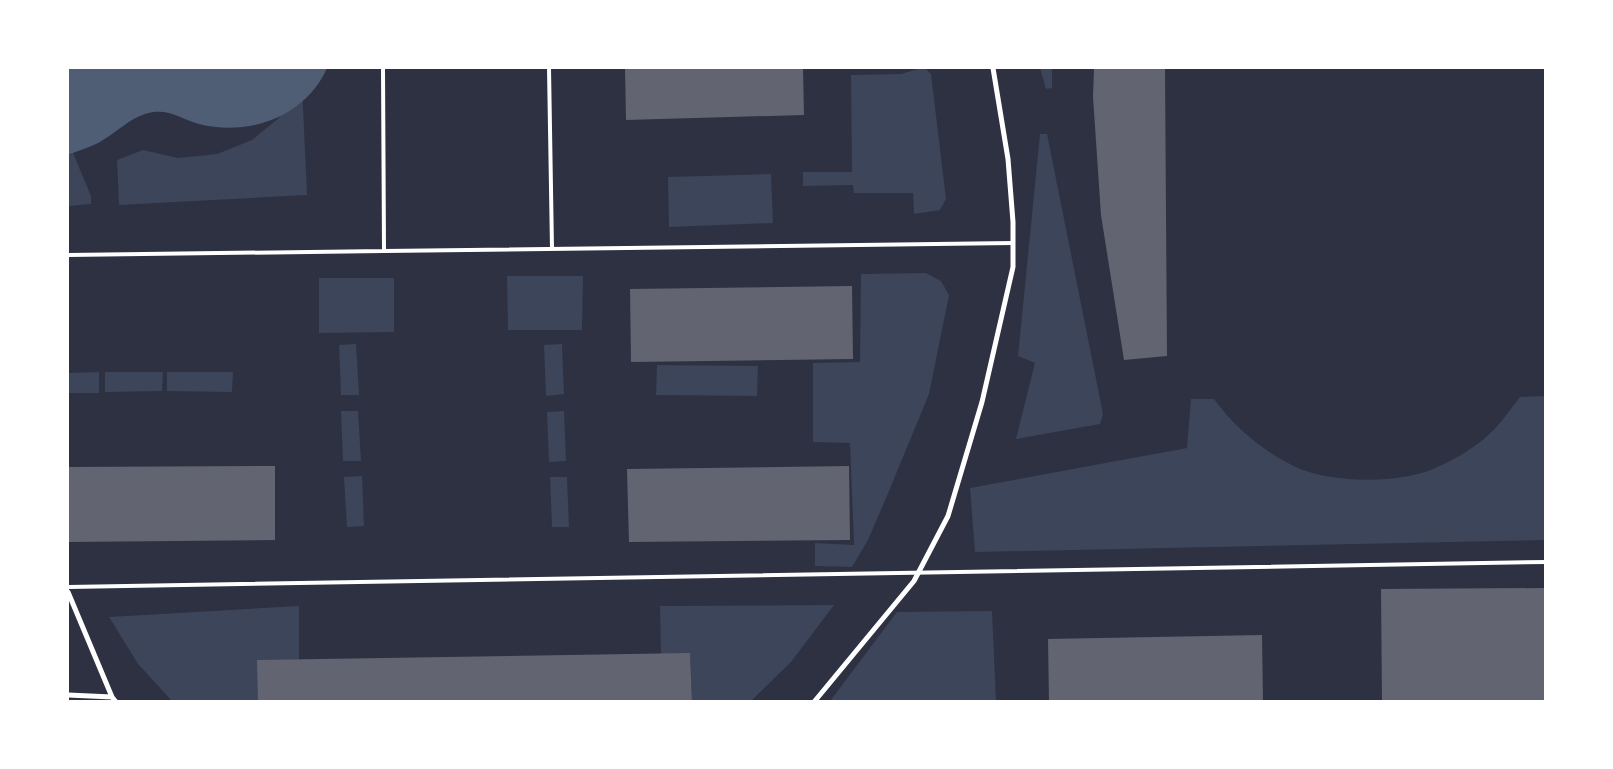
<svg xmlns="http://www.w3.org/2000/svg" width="1613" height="769" font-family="'Public Sans',sans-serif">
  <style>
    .green { fill: #3c4559 }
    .water { fill: #4f5d75 }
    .building { fill: #626471 }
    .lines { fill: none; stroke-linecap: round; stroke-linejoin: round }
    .service { stroke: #fff; stroke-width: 4 }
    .minor { stroke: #fff; stroke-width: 5 }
  </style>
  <rect width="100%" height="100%" fill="#2d3142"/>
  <path class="green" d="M921,68H925L931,74L946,199L940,210L914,214L913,193H854L853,185L803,186V172H852L851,75L901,74Z
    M1040,68H1052V88L1046,89Z
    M302,84L307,195L119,205L117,160L143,150L178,158L217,154L252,140L279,118Z
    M1040,134H1047L1103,414L1100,424L1016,439L1035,363L1018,356Z
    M73,153L91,196V204L68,206V156Z
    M771,174L773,223L669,227L668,177Z
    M926,273L941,281L949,295L929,394L889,491L868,540L852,567L815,566V543L854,545L850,443L813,442V363L860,362L861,274Z
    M507,276H583L582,330H508Z
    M319,278H394V332L319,333Z
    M356,344L359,395H341L339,345Z
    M562,344L564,394L546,396L544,345Z
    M657,365L758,366L757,396L656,395Z
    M99,372V393H68V373Z
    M105,372H163L162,391L105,392Z
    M167,372H233L232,392L167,391Z
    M1545,396V540L975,552L970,488L1187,448L1191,399H1214C1235,428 1265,453 1298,468C1333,483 1398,484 1433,469C1447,463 1464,454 1476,445C1494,433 1507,414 1520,397Z
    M341,411H358L361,461H343Z
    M564,411L566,461L549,462L547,412Z
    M362,476L364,526L347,527L344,477Z
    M550,477H567L569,527H552Z
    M834,605L791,662L750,702L692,701L690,654H661L660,606Z
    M299,606V659L258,701H172L138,664L109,617Z
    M992,611L996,701H830L897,612Z"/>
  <path class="water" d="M68,68H327C306,116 250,137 199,124C179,119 168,107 145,114C129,119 117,132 103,140C93,147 79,150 68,155Z"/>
  <path class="building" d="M625,68H803L804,115L626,120Z
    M1094,68H1165L1167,356L1124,360L1101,215L1093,97Z
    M852,286L853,359L631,362L630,289Z
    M275,466V540L68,542V467Z
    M849,466L850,540L629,542L627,469Z
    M1546,588V702H1382L1381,589Z
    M1262,635L1263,702H1049L1048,639Z
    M690,653L692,702H258L257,660Z"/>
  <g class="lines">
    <path class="service" d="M383,68L384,251L1013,243
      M549,68L552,249
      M68,255L384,251
      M68,587L1546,562"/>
    <path class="minor" d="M68,592L112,697
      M68,695L112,697L116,702
      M814,702L914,581L948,516L982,402L1013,267V222L1008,159L993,68"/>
  </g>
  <rect width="1613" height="769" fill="none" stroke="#ffffff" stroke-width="138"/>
</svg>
